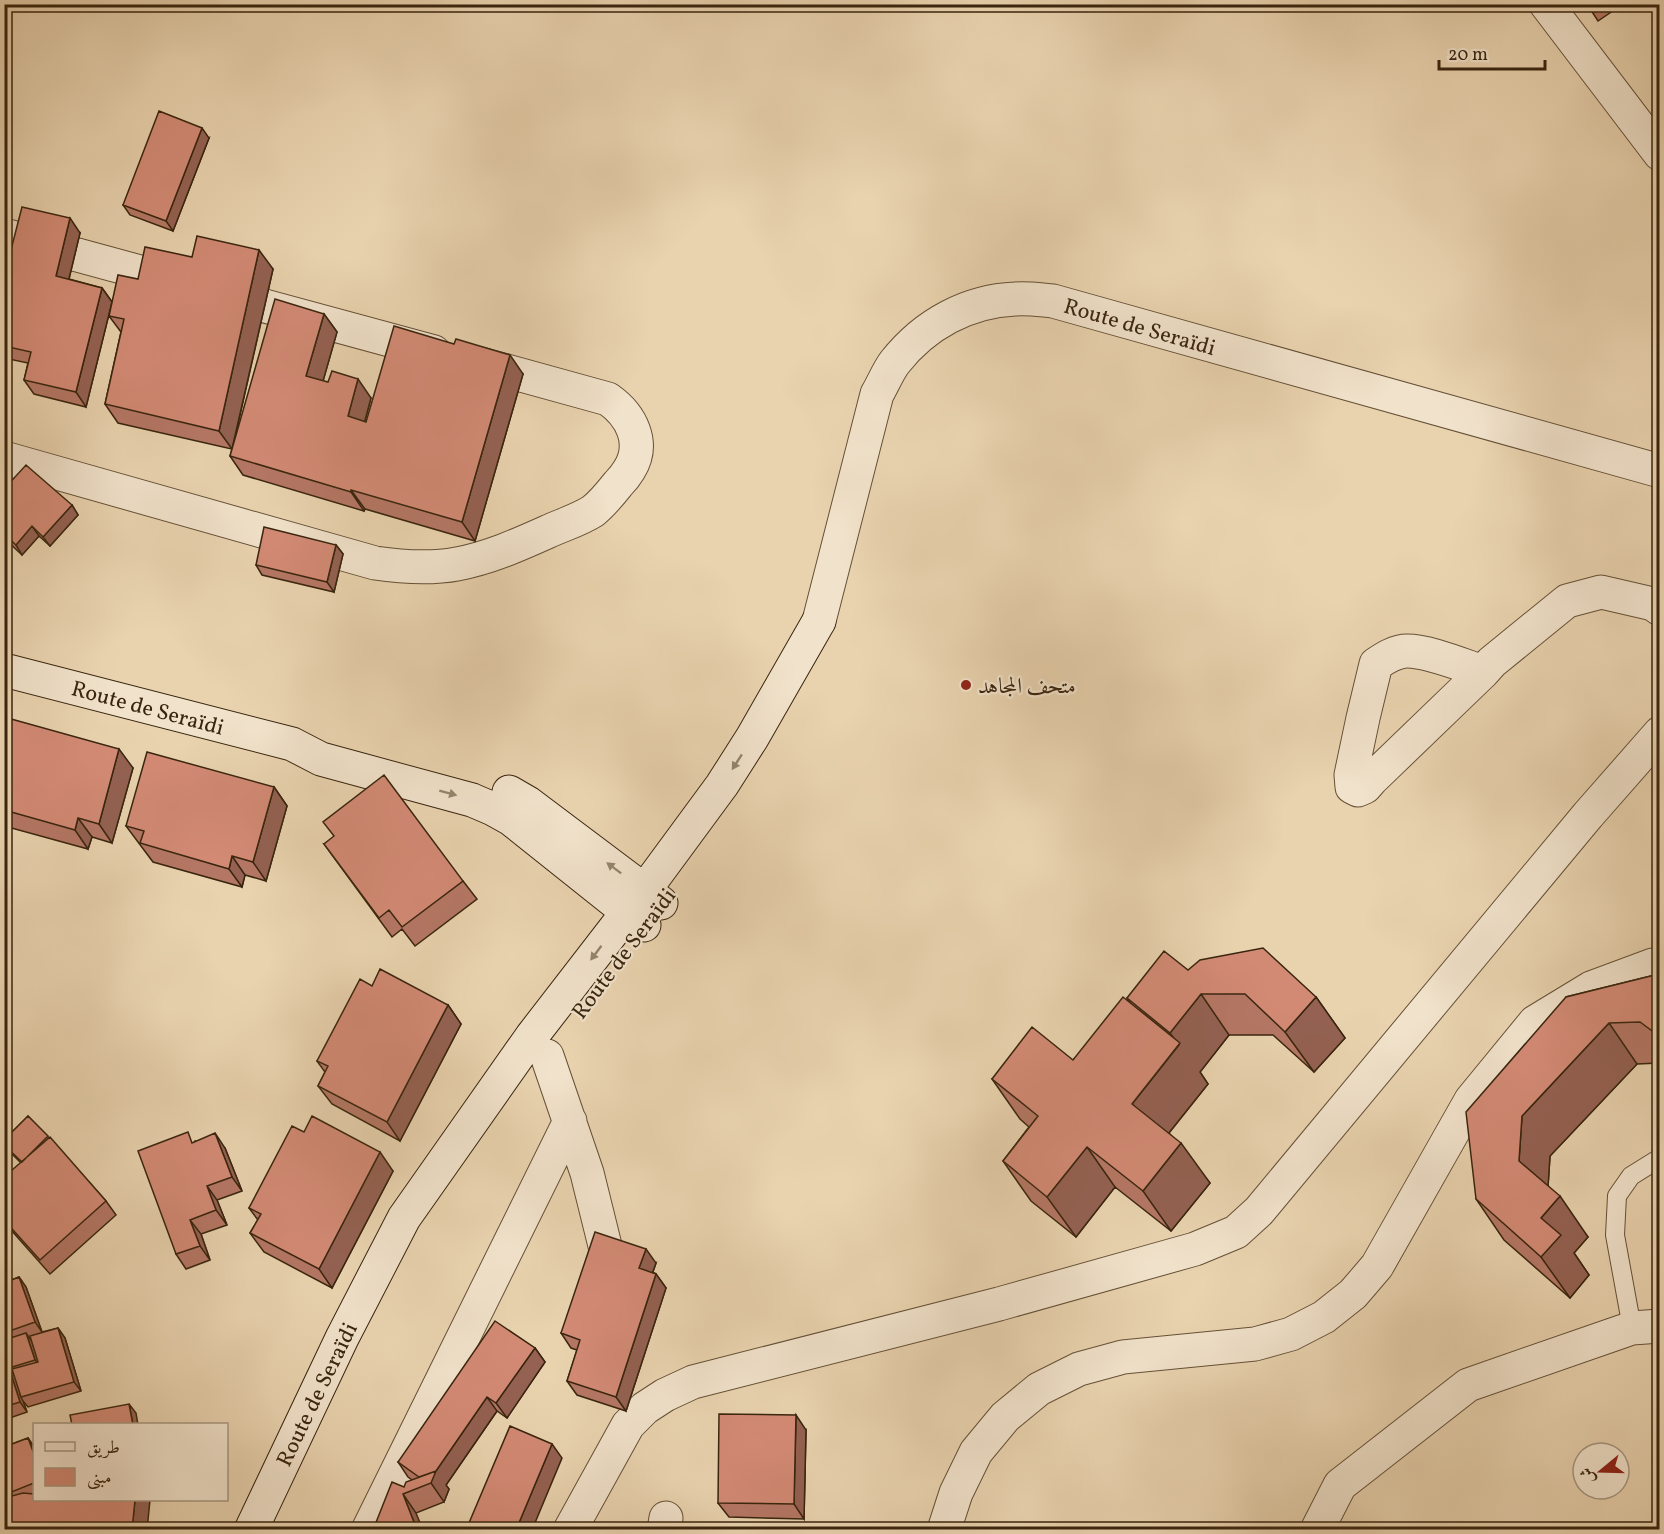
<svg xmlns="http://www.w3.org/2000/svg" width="1664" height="1534" font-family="Vollkorn,Amiri,serif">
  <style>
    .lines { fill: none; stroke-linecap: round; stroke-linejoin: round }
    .lane-casing { stroke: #655036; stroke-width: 20 }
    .street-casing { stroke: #655036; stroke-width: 35 }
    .secondary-casing { stroke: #39250e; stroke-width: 35 }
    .lane { stroke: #f1e2cb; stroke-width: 18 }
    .street { stroke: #f1e2cb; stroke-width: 33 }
    .secondary { stroke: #f1e2cb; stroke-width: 33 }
    .wall { fill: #b57765; stroke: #39250e; stroke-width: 1.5 }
    .shaded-wall { fill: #946152; stroke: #39250e; stroke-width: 1.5 }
    .building { fill: #d38a75; stroke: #39250e; stroke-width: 1.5 }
    .oneway { fill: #95846c }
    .poi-dot { fill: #8f2418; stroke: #f1e2cb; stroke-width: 2 }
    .labels { text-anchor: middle; stroke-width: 4.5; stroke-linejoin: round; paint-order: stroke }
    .street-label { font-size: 22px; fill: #39250e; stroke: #f1e2cb }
    .poi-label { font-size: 22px; fill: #39250e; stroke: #f1e2cb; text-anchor: start }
  </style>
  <rect width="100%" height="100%" fill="#e9d3af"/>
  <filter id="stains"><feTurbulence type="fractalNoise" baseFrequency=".00333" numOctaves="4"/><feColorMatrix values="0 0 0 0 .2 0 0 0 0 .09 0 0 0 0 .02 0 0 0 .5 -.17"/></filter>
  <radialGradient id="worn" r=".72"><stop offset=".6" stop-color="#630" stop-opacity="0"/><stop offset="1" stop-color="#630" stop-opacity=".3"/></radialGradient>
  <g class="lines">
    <defs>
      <path id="lane" d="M1632,1328L1615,1235L1617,1196L1631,1176L1660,1158"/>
      <path id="street" d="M1546,4L1660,154
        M4,235L434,352
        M4,458L375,563C402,567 430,569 457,564C489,558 518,545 547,532C562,525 579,520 593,511C603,503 610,494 618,484C622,480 626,475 629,470C646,443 631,415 608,399L481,364
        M819,621L877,394C883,384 888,371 895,362C925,324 968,301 1015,299C1028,298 1041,300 1053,301L1660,471
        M1483,672C1462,665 1429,651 1407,651C1396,651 1385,658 1376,664L1363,718L1351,775L1352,787L1358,790L1365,787L1372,779L1483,672L1492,662L1567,601L1601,592L1653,604L1660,609
        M547,1056L587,1173L613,1278
        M368,1530L570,1121
        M570,1530L628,1425L645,1408L665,1395L693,1382L999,1304L1195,1249L1236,1232L1259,1211L1588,815L1660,733
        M664,1530L666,1518
        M944,1530L956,1493L976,1452L1005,1417L1039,1389L1079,1369L1123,1357L1255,1344L1291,1334L1324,1317L1353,1294L1377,1266L1471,1100L1535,1022L1591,988L1653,965L1660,964
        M1317,1530L1340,1485L1468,1385L1632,1328L1660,1326"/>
      <path id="secondary" d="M4,670L292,744L321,759L472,800L493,809L511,819L644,925
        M509,792L528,803L661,903
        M251,1530L342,1338L404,1218L532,1036L644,891L722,785L752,738L819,621"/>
    </defs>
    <use href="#lane" class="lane-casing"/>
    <use href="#street" class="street-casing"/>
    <use href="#secondary" class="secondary-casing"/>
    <use href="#lane" class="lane"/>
    <use href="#street" class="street"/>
    <use href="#secondary" class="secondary"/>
  </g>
  <path class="wall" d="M1587,4H1623L1598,21Z
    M209,138L173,231L130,215L123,205Z
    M80,233L69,279L102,288L112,302L86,407L34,394L24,380L28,363L4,358V277Z
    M192,257L273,269L234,442L324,314L337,332L323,381L371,398L365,421L366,422L523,374L475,541L365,509L364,511L243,475L230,456L232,449L118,423L105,404L121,332L109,316L138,279Z
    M4,489L72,505L78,515L50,546L39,536L22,555L4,538Z
    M336,545L343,554L334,592L262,575L256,565Z
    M4,717L133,768L112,843L92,837L88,849L4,826Z
    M274,787L287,806L266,881L245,875L242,887L153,862L126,826Z
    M324,844L463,881L477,899L415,946L402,929L392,937Z
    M1188,970L1316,997L1345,1038L1314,1072L1273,1035H1229L1200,1072L1208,1084L1169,1133L1210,1183L1171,1231L1115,1187L1076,1237L1031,1201L1003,1161L1029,1127L1020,1119L992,1079L1073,1060L1131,1004L1127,998Z
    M1659,974V1063L1637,1064L1550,1156L1548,1187L1588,1237L1574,1253L1589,1275L1570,1298L1504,1240L1476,1199L1566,997Z
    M372,986L448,1005L461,1024L400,1141L332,1104L318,1086L325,1072L317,1061Z
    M28,1116L49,1138L106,1201L116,1215L50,1274L11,1230L4,1235V1160L12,1171L21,1163L4,1146V1140Z
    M304,1132L393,1171L332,1288L264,1252L250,1233L258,1220L249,1208Z
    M195,1141L225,1148L242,1191L217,1200L227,1225L201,1234L210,1260L186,1269L176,1254Z
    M656,1263L653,1272L656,1274L666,1288L626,1411L577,1395L567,1381L577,1350L571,1348L561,1333Z
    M19,1277L26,1287L42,1332L58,1328L65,1338L81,1391L28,1407L23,1401L27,1412L4,1420V1283Z
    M535,1348L545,1362L507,1418L497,1411L446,1485L449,1489L444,1502L373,1530L404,1487L412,1480L408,1477L398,1462Z
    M806,1430L804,1519L729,1517L718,1503Z
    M28,1438L34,1447V1500L4,1530V1447Z"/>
  <path class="shaded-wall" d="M202,128L209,138L173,231L166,221Z
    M70,218L80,233L66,291L56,276Z
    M259,250L273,269L232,449L219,431Z
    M102,288L112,302L86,407L76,392Z
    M324,314L337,332L319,395L306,376Z
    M510,355L523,374L475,541L462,522Z
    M358,379L371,398L361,435L348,416Z
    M351,490L365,509L364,511L351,492Z
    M72,505L78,515L50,546L43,537Z
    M32,526L39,536L22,555L16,545Z
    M336,545L343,554L334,592L327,582Z
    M119,749L133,768L112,843L99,824Z
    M274,787L287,806L266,881L253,862Z
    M78,818L92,837L88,849L75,830Z
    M232,856L245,875L242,887L229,869Z
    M1201,994L1229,1035L1200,1072L1208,1084L1160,1144L1132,1104L1179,1045L1170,1033Z
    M1316,997L1345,1038L1314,1072L1285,1032Z
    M448,1005L461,1024L400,1141L387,1122Z
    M1609,1023L1637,1064L1550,1156L1547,1202L1519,1161L1522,1116Z
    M215,1133L225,1148L242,1191L232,1177Z
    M1181,1143L1210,1183L1171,1231L1143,1191Z
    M1087,1147L1115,1187L1076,1237L1047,1197Z
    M380,1152L393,1171L332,1288L319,1269Z
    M207,1186L217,1200L227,1225L216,1210Z
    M1560,1196L1588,1237L1574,1253L1589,1275L1570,1298L1541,1257V1218Z
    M190,1220L201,1234L210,1260L200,1246Z
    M646,1249L656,1263L649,1282L639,1268Z
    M656,1274L666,1288L626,1411L616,1397Z
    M19,1277L26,1287L42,1332L35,1322Z
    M58,1328L65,1338L81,1391L74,1382Z
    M26,1333L33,1343L42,1369L35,1360Z
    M535,1348L545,1362L507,1418L496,1403Z
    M9,1368L16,1377L21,1397L23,1401L27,1412L20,1402Z
    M487,1397L497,1411L446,1485L449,1489L444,1502L431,1483V1478Z
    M129,1404L136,1413L138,1425H133Z
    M796,1415L806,1430L804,1519L794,1504Z
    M28,1438L34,1447V1454Z
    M552,1444L562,1458L532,1530H516Z
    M403,1494L416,1513L423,1530H417Z
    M135,1500H150L147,1530H132Z"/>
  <path class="building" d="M159,111L202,128L166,221L123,205Z
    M22,207L70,218L56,276L102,288L76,392L24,380L31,352L4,346V277Z
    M197,236L259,250L219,431L105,404L124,319L109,316L118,275L138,279L145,247L192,257Z
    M275,299L324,314L306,376L328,382L332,371L358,379L348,416L366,422L394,326L454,344L456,339L510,355L462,522L351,490V492L230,456Z
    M26,465L72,505L43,537L32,526L16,545L4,534V489Z
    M264,527L336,545L327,582L256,565Z
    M4,717L119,749L99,824L78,818L75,830L4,810Z
    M147,752L274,787L253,862L232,856L229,869L140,843L144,831L126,826Z
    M384,775L463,881L402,927L389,910L379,918L324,844L334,836L323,822Z
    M1263,948L1316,997L1285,1032L1245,994H1201L1170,1033L1127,998L1164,951L1188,970L1200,960Z
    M380,969L448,1005L387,1122L318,1086L328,1066L317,1061L360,979L372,986Z
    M1659,974V1036L1640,1022L1609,1023L1522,1116L1519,1161L1560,1196L1541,1218L1561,1235L1541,1257L1476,1199L1466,1112L1566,997Z
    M1123,997L1180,1043L1132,1104L1181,1143L1143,1191L1087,1147L1047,1197L1003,1161L1038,1116L992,1079L1032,1027L1073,1060Z
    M28,1116L48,1136L22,1162L4,1145V1140Z
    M312,1116L380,1152L319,1269L250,1233L261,1214L249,1208L292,1126L304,1132Z
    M188,1132L192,1143L215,1133L232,1177L207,1186L216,1210L190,1220L200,1246L176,1254L138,1151Z
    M50,1137L106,1201L40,1260L4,1220V1177Z
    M4,1161L10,1170L4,1174Z
    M595,1232L646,1249L639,1268L656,1274L616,1397L567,1381L580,1340L561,1333Z
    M19,1277L35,1322L4,1333V1283Z
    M495,1321L535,1348L496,1403L487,1397L436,1471L419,1477L398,1462Z
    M58,1328L74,1382L21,1397L12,1369L38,1362L30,1336Z
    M26,1333L35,1360L9,1368L20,1402L4,1407V1340Z
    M129,1404L133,1425H72L70,1415Z
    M719,1414L796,1415L794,1504L718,1503Z
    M510,1426L552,1444L516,1530H466Z
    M28,1438L34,1454V1483L4,1495V1447Z
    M436,1471L431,1483L403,1494L417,1530H373L392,1482L404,1487L406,1482Z
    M23,1493L34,1494V1500H135L132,1530H4V1498Z
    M783,1524L784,1530H696Z"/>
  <defs><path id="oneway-solid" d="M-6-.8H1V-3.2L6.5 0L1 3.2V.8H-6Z" transform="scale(1.5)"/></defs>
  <g class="oneway">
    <use href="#oneway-solid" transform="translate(737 762) rotate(123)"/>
    <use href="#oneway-solid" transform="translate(448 793) rotate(15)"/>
    <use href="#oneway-solid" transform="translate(614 868) rotate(-143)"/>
    <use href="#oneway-solid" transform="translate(596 953) rotate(127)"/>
  </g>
  <circle class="poi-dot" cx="966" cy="685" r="6"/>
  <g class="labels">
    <g class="street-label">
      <text transform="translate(1140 326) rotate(16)" y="8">Route de Seraïdi</text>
      <text transform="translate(148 707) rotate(15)" y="8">Route de Seraïdi</text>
      <text transform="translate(623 953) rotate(-53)" y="8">Route de Seraïdi</text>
      <text transform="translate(316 1394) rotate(-64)" y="8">Route de Seraïdi</text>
    </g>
    <g class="poi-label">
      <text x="978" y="693">متحف المجاهد</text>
    </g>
  </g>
  <rect width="1664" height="1534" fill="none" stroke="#e9d3af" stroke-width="24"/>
  <rect x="6" y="6" width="1652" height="1522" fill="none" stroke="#39250e" stroke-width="3"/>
  <rect x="12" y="12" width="1640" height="1510" fill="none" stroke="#39250e" stroke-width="1.5"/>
  <rect x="33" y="1423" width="195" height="78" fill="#f1e2cb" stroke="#a7967f" stroke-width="1.5"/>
  <rect x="45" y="1442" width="30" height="9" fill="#f1e2cb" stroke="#a7967f" stroke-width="1.5"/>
  <text x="87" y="1453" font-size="18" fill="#39250e">طريق</text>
  <rect x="45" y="1468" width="30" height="18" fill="#d38a75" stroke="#a7967f" stroke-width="1.5"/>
  <text x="87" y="1483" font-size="18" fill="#39250e">مبنى</text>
  <g transform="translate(1601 1471) rotate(251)"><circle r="28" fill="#f1e2cb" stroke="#a7967f" stroke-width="1.5"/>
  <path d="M0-4.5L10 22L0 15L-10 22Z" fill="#8f2418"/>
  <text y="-9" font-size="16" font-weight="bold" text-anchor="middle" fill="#39250e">ش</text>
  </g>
  <path d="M1439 60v9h106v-9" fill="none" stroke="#39250e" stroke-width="3"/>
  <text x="1448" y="60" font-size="18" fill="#39250e" stroke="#f1e2cb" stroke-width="4.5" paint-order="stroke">20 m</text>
  <rect width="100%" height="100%" filter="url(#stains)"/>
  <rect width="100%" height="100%" fill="url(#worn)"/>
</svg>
